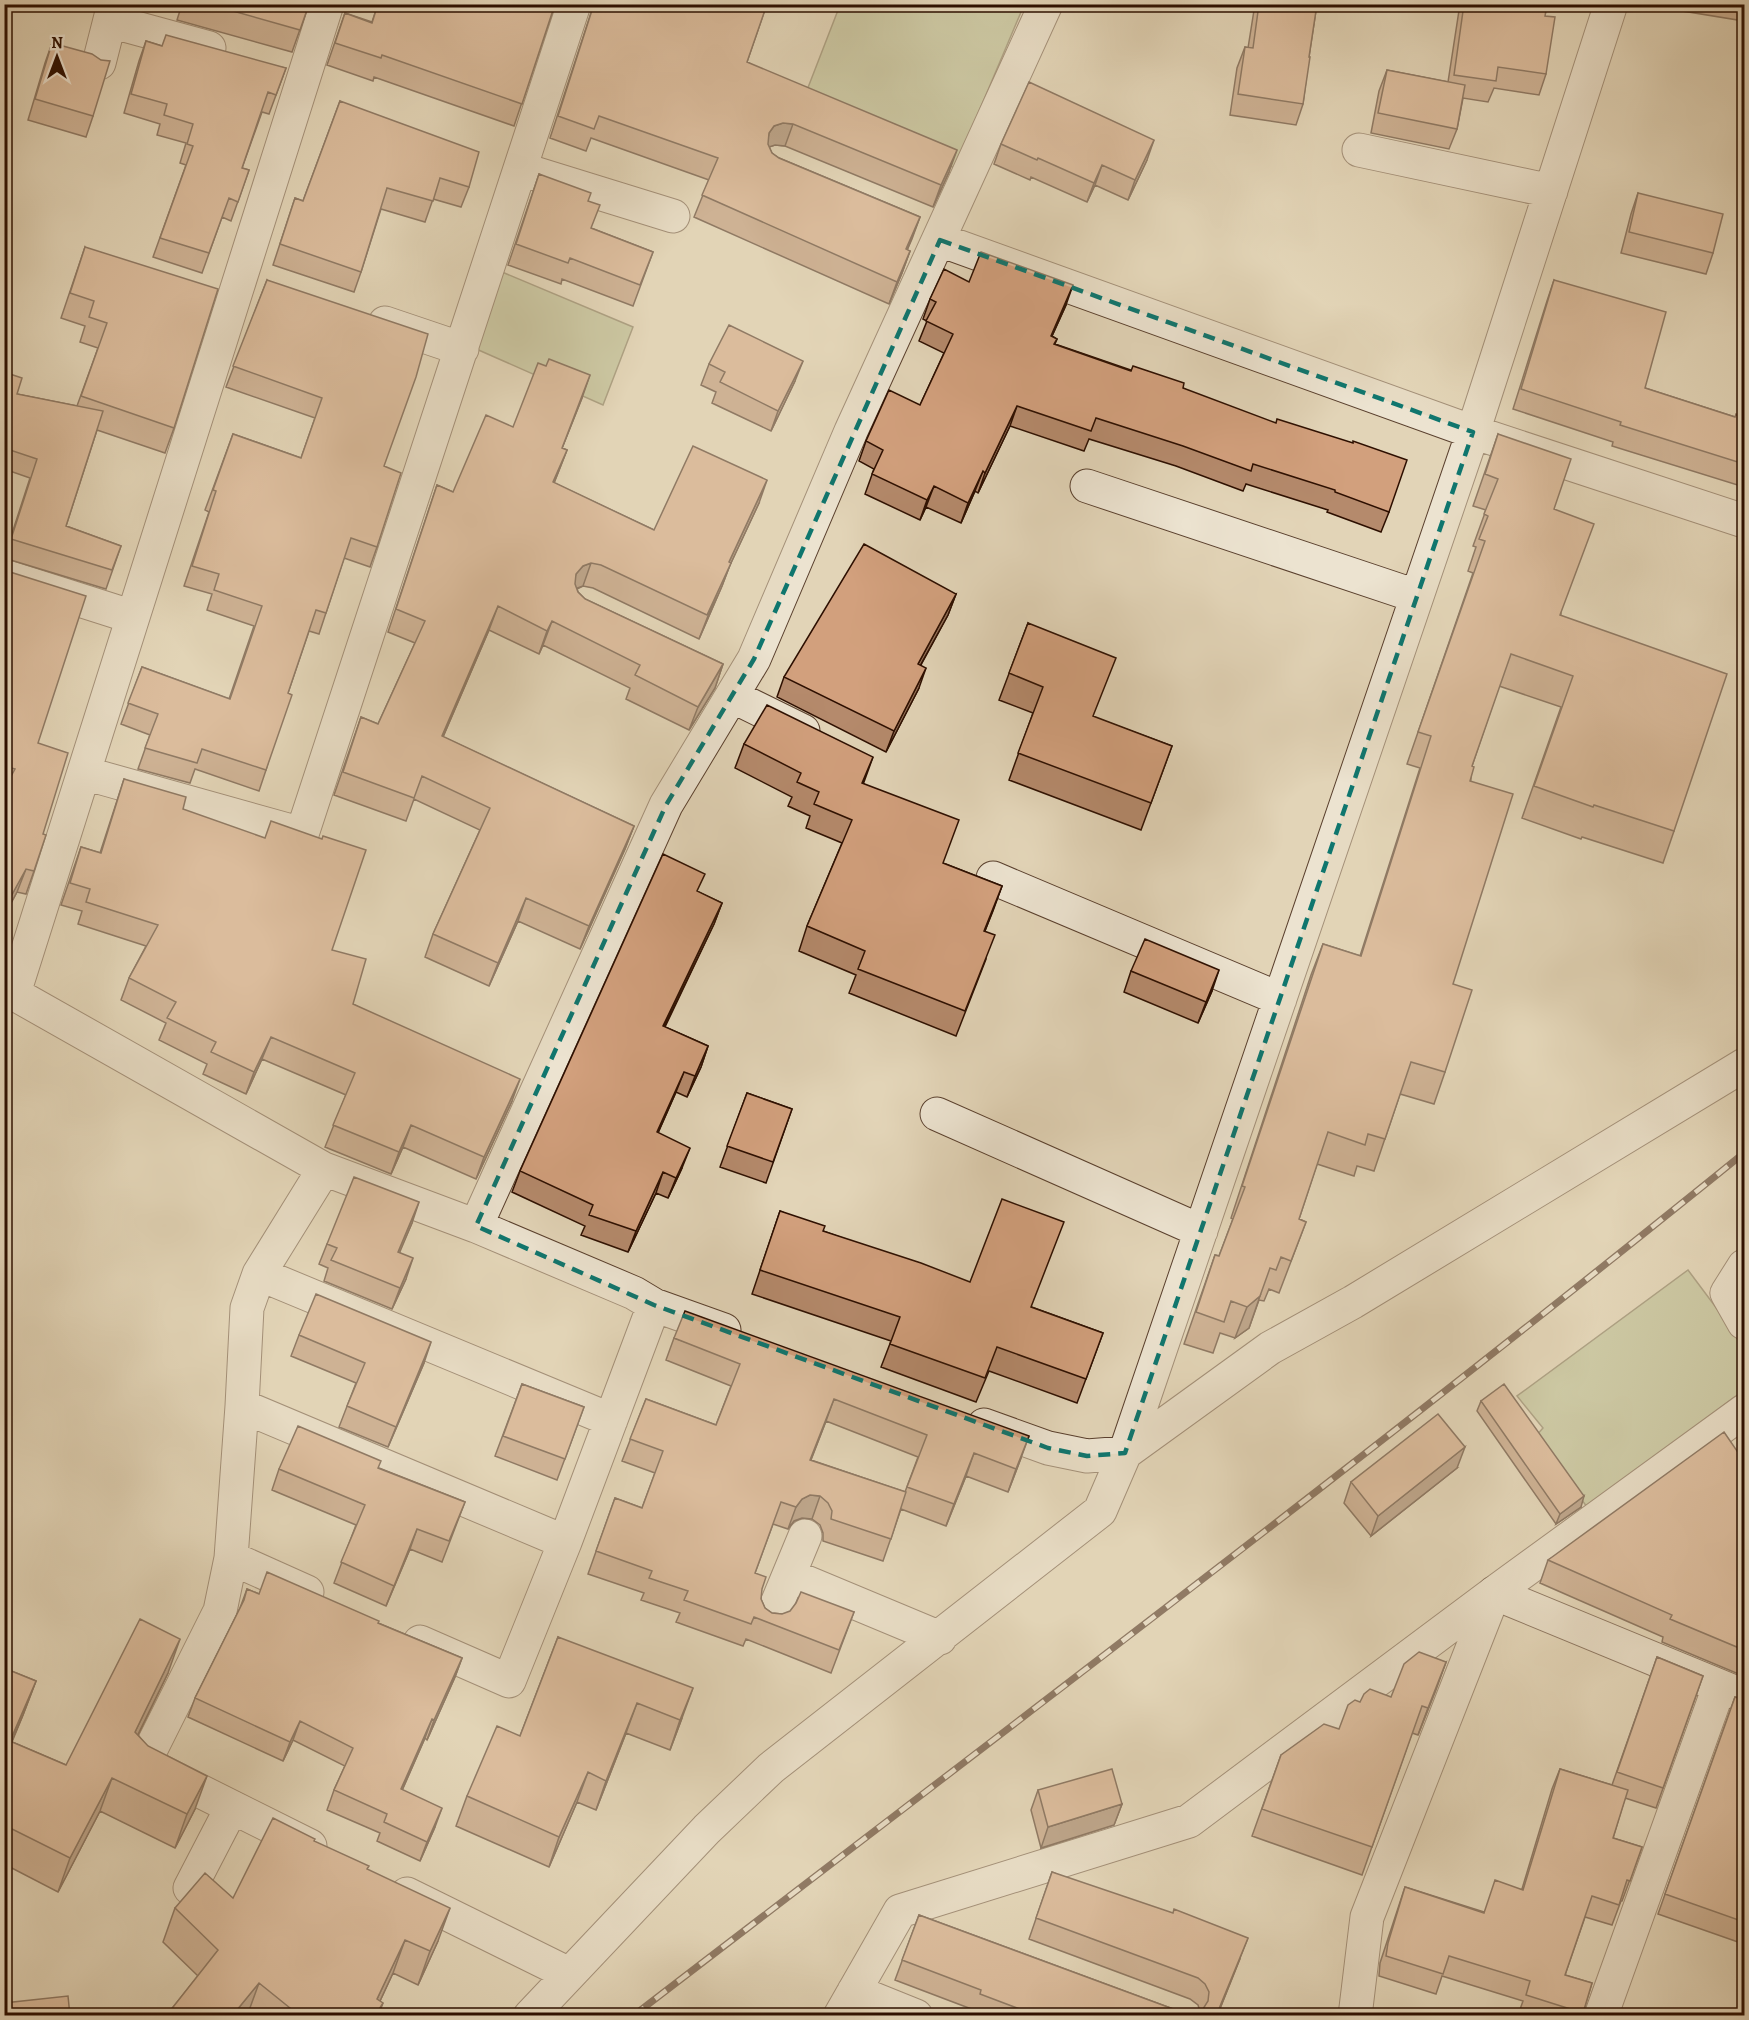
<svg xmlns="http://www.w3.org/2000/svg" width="1749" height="2020" font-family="Alegreya,serif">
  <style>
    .green { fill: #b4bc8e; stroke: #706647; stroke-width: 1.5 }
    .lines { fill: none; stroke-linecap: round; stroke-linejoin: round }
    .minor-casing { stroke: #5a402e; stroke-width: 35 }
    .secondary-casing { stroke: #2d0f00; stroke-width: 35 }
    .minor { stroke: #ece3d0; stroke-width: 33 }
    .secondary { stroke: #ece3d0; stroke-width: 33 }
    .rail-casing { stroke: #2d0f00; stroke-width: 7 }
    .rail { stroke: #ece3d0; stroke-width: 4.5; stroke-dasharray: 14; stroke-linecap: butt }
    .wall { fill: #b58a6c; stroke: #2d0f00; stroke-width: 1.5; fill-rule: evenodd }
    .shaded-wall { fill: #937058; stroke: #2d0f00; stroke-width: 1.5 }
    .building { fill: #d2a07d; stroke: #2d0f00; stroke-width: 1.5 }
    .marked { fill: none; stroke: #0f766e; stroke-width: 4.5; stroke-dasharray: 12 8; stroke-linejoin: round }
  </style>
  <rect width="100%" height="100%" fill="#e2d4b7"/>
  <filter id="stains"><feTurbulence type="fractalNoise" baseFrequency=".00333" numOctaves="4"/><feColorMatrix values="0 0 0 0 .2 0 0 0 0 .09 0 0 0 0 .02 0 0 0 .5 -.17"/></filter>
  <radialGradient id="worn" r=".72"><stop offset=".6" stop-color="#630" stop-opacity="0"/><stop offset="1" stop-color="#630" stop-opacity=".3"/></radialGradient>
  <path class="green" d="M840,5H1024L955,168L802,103Z
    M502,272L633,327L603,405L474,348Z
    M1688,1270L1744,1345V1390L1587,1507L1535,1437L1543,1428L1517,1396Z"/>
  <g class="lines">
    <defs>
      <path id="minor" d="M110,21L209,48
        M99,63L114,4
        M1359,150L1551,191
        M521,169L673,216
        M940,240L1473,432L1744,521
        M385,323L462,349
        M1087,486L1416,596
        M4,576L133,617
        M732,696L803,731
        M84,773L302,834L574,4
        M993,878L1280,999
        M4,988L324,1169L476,1226L634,1293L654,1305L724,1330
        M14,993L327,4
        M937,1114L1201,1231
        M476,1226L666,805L754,659L851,431L1046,4
        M1744,1266L1727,1293L1744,1323
        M259,1274L611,1420
        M242,1406L565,1542
        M984,1425L1048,1448L1087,1456L1125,1453L1270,1348L1353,1302L1744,1065
        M231,1558L220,1611L144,1763L310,1846
        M789,1575L940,1638
        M307,1592L231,1558L242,1406L247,1308L259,1274L324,1169
        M771,1618L805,1536
        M420,1642L509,1681L565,1542L654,1305
        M190,1888L232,1807
        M407,1894L569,1974
        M854,1991L916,2016
        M530,2016L707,1829L771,1768L1100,1511L1125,1453L1473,432L1611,4
        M840,2016L900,1911L1189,1821L1494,1593L1744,1411
        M1355,2016L1367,1917L1494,1593
        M1601,2016L1719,1687"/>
      <path id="secondary" d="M1494,1593L1744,1696"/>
    </defs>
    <use href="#minor" class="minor-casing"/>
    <use href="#secondary" class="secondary-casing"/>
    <use href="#minor" class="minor"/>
    <use href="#secondary" class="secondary"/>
    <defs>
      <path id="rail" d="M633,2016C1005,1730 1380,1448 1744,1153"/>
    </defs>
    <use href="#rail" class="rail-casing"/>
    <use href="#rail" class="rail"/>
  </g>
  <path class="wall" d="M182,4H309L292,52L177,20Z
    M378,4H555L514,126L374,77L373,81L327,65L345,13L372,22Z
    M592,4H767L747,62L949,172L933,207L785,146L775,145L769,147L772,153L779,158L920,217L907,250L910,251L902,273L889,304L694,217L709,180L591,138L586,151L550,138L592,10Z
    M1255,4H1317L1309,57L1303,104L1296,125L1230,115L1237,68L1245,47L1248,48Z
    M1460,4H1547L1545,16L1546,74L1539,95L1494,88L1488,102L1463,98L1457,129L1449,149L1371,133L1379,91L1387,70L1448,82Z
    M1652,4H1744V21L1652,6Z
    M146,41L162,46L286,68L269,114L262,112L242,168L249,170L231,221L222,217L202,273L153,257L186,165L180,163L186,143L157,135L160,124L124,113L139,61Z
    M52,43L93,116L86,137L28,120L45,63Z
    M340,101L469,187L461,207L433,199L425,222L381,209L361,272L354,292L273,265L295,198L303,201Z
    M1001,144L1147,160L1128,200L1095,185L1087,202L1031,177L1030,180L994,164Z
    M539,174L588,201L591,228L653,252L633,306L562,279L561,284L508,265Z
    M1638,193L1713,253L1706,274L1621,253L1631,214Z
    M85,247L174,428L165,453L97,430L66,526L121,546L106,589L4,558L30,478L4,469V372L17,394L77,406L98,348L80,342L85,326L61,318Z
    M267,280L384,466L377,547L370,567L344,558L319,634L309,631L288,693L266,770L259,791L195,769L190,783L138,769L150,735L121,724L142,667L229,699L254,626L207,610L212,594L184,586L209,512L205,510L233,434L301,458L315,418L226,387Z
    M1554,280L1645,388L1735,417H1744V487L1612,446L1613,442L1513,409L1547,301Z
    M969,282L1066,305L1052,336L1057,339L1055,344L1183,388L1389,512L1381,532L1327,512L1328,510L1246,484L1243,491L1176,466L1089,439L1084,451L1010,426L978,493L975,491L961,523L926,507L920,520L865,494L874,469L859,461L866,441L920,405L944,353L919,341L927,321L923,319L930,299Z
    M709,364L795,381L771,431L712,403L716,392L701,385Z
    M582,398L562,448L567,450L554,483L654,530L759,503L730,565L722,586L699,639L593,588L583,586L577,589L578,592L585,599L723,664L715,688L689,730L626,699L630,688L543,645L539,654L489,630L443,737L634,826L625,849L580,949L518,921L489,986L425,957L433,934L480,830L414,799L406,821L334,795L361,717L378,724L415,643L388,632L437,485L453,492L513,427Z
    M1498,434L1554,509L1561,615L1674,831L1663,863L1582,837L1581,839L1522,818L1561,707L1499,686L1472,766L1445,1072L1434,1104L1400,1094L1374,1171L1357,1166L1354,1176L1317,1164L1299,1219L1306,1222L1279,1293L1269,1289L1264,1301L1259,1300L1249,1328L1235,1338L1220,1333L1213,1353L1184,1344L1215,1255L1219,1256L1233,1219L1231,1218L1311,975L1323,944L1360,956L1420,768L1407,764L1473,573L1468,571L1476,547L1473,546L1486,510L1473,506Z
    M4,569L38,743L43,834L34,871L26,894L17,892L4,916Z
    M956,594L948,615L921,665L919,688L886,752L777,697L784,677Z
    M1028,623L1093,717L1172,746L1141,830L1009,780L1033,713L999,700Z
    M744,744L863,783L943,863L1002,886L985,931L986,959L956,1036L849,993L856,975L799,951L807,926L842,843L806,828L810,816L788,806L792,797L735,768Z
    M124,779L183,809L332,950L353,1004L512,1101L476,1179L403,1147L391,1174L325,1147L346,1095L262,1059L246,1094L203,1074L207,1064L159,1040L166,1023L121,1000L129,978L146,946L78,924L82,911L61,905L81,847L100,853Z
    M698,892L722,903L714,924L665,1027L708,1046L701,1067L687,1097L676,1092L658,1133L682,1168L668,1198L656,1193L628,1252L581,1235L585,1226L512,1192L520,1171Z
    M1131,971L1212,991L1198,1023L1124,992Z
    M747,1093L792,1109L766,1183L720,1167Z
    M780,1211L823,1231L1103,1333L1077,1403L989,1371L976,1402L881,1367L891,1341L752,1294Z
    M412,1223L399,1252L406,1279L392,1309L324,1281L328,1268L319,1264L327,1244Z
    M299,1335L424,1363L388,1447L339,1427L356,1383L291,1356Z
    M674,1338L1021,1458L1008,1492L966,1476L946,1526L901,1509L883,1561L823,1541V1533L820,1525L812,1519L802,1518L794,1521L788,1529L773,1524L755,1573L761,1591V1599L765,1608L772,1613L782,1614L854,1612L831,1673L746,1639L743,1646L676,1622L680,1613L641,1600L644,1593L588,1574L615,1498L642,1508L655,1473L622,1461L646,1399L716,1425L731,1386L666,1360ZM826,1421L918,1457L905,1492L811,1460Z
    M522,1384L584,1407L557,1480L495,1456Z
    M1481,1401L1581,1507L1556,1524L1477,1411Z
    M1744,1446V1667L1741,1675L1662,1642L1663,1637L1540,1583L1548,1560L1739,1454Z
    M379,1468L465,1502L442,1562L410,1549L386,1606L334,1583L356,1525L272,1490L279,1469Z
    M1457,1468L1371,1536L1344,1503L1351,1482Z
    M247,1589L259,1594L378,1623L462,1658L455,1677L427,1740L425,1738L402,1790L435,1827L420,1861L377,1841L380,1833L327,1810L334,1790L345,1766L293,1740L283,1761L188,1717L195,1698L240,1608Z
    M558,1637L682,1718L670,1750L626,1733L596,1810L577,1802L549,1867L456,1826L467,1796L520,1736Z
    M1657,1657L1703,1676L1656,1808L1625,1798L1613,1838L1642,1847L1622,1901H1621L1612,1925L1585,1917L1565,1975L1592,1983L1582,2016H1520L1518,2015L1523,2001L1442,1976L1436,1994L1379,1976L1380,1963L1405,1887L1484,1912L1522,1889L1552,1789L1560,1769L1612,1785Z
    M1446,1662L1418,1735L1412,1733L1362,1875L1252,1836L1281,1755L1339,1729L1360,1702L1391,1697Z
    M4,1668L36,1681L23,1715L12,1742L66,1765L168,1673L138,1735L195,1809L175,1848L100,1811L58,1892L4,1864Z
    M1735,1697L1744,1700V1924L1738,1942L1658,1914Z
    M1038,1790L1122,1804L1114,1825L1041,1848L1031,1810Z
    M314,1842L367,1870L438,1941L418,1985L393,1973L380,2001L378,2016H166L198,1976L163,1942L175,1908L233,1898Z
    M1052,1872L1240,1959L1217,2016H975L972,2014L974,2010L895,1980L919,1915L1184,2013L1193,2014L1200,2011L1198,2005L1190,1999L1029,1939Z"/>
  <path class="shaded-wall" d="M783,123L793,124L785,146L775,145L766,148L769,133L774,126Z
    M1154,140L1147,160L1128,200L1135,180Z
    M957,150L949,172L933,207L941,185Z
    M1102,165L1095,185L1087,202L1094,183Z
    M920,217L912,239L898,271L906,249Z
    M910,251L902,273L889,304L897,282Z
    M1073,285L1066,305L1043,356L1051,336Z
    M803,361L795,381L771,431L778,411Z
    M590,375L582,398L553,471L562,448Z
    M1017,406L1010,426L978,493L985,473Z
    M567,450L558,473L545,505L553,482Z
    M983,471L975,491L961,523L968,503Z
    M767,480L759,503L730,565L722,586L699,639L729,562Z
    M934,486L926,507L920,520L927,500Z
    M591,563L583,586L575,589L568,597L576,574L583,566Z
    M956,594L948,615L910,684L918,664Z
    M498,606L489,630L433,760L442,736Z
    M552,621L543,645L539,654L547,631Z
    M723,664L715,688L689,730L698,707Z
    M926,668L919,688L886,752L894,731Z
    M873,757L864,782L853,807L862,783Z
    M634,826L625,849L580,949L589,926Z
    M26,869L17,892L4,916V909Z
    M1002,886L993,911L975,955L984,931Z
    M526,898L518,921L489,986L498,963Z
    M722,903L714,924L655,1046L663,1026Z
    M1219,970L1212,991L1198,1023L1206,1002Z
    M271,1037L262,1059L246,1094L254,1072Z
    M708,1046L701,1067L687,1097L695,1076Z
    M684,1072L676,1092L649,1153L657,1132Z
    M520,1079L512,1101L476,1179L484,1157Z
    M411,1125L403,1147L391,1174L399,1152Z
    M690,1148L682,1168L668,1198L676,1178Z
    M663,1172L656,1193L628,1252L636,1231Z
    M419,1202L412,1223L391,1273L398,1252Z
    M413,1258L406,1279L392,1309L400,1288Z
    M1260,1296L1249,1328L1235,1338L1247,1307Z
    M431,1342L424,1363L388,1447L396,1427Z
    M834,1399L826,1421L802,1482L810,1460Z
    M1029,1436L1021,1458L1008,1492L1016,1469Z
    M1465,1447L1457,1468L1371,1536L1378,1516Z
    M974,1453L966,1476L946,1526L954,1504Z
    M810,1495L820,1496L812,1519L802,1518L794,1521L788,1529L796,1507L802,1499Z
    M1584,1496L1581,1507L1556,1524L1560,1514Z
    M417,1529L410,1549L386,1606L394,1586Z
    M180,1639L168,1673L123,1765L135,1732Z
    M462,1658L455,1677L427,1740L434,1720Z
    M1446,1662L1436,1690L1418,1735L1428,1708Z
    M36,1681L23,1715L4,1759L10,1741Z
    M693,1688L682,1718L670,1750L680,1720Z
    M637,1703L626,1733L596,1810L606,1781Z
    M432,1719L425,1738L394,1809L401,1789Z
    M300,1721L293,1740L283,1761L290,1742Z
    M588,1772L577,1802L549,1867L559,1837Z
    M207,1776L195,1809L175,1848L187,1814Z
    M112,1778L100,1811L58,1892L70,1858Z
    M1122,1804L1114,1825L1041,1848L1048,1827Z
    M442,1808L435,1827L420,1861L427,1842Z
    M450,1908L438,1941L418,1985L430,1951Z
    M1248,1938L1217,2016H1216Z
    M405,1940L393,1973L373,2016L377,1999Z
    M259,1983L247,2016H232Z
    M383,2003L378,2016H375Z"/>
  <path class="building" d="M208,4H309L300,30Z
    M378,4H555L522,104L382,55L381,58L335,43L345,13L372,23Z
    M594,4H767L747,62L957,150L941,185L793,124L783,123L774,126L769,133L768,144L772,153L779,158L920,217L906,249L910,251L897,282L702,195L718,158L599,116L594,129L558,116Z
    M1259,4H1317L1309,57H1310L1303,104L1238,94L1245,47L1253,48Z
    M1464,4H1547L1545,16L1555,17L1546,74L1498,67L1496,81L1454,75Z
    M166,35L286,68L276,95L268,92L242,168L249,170L238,202L229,198L209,253L160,238L193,146L187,144L193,124L164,115L167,104L131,94L146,41L162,46Z
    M52,43L92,54L101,60L110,61L93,116L35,99Z
    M1387,70L1465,85L1457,129L1378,113Z
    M1029,82L1154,140L1135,180L1102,165L1094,183L1038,158L1037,160L1001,144Z
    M340,101L479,152L469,187L440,178L433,201L387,188L361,272L280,244L295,198L303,201Z
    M539,174L591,193L588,201L600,205L591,228L653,252L640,285L570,258L568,263L516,244Z
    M1638,193L1723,214L1713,253L1629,232Z
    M85,247L218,289L174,428L81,396L107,323L89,317L94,301L70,293Z
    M981,252L1073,285L1051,336L1057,339L1054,344L1131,371L1133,366L1184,383L1183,388L1276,423L1277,419L1353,443V441L1407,460L1389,512L1335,492V490L1253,464L1251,471L1183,446L1096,418L1091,431L1017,406L985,473L983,471L968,503L934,486L927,500L872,474L883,450L866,441L889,390L920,405L953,334L926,321L936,302L930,299L944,269L969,282Z
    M267,280L428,334L416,377L384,466L401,473L377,547L351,538L326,613L316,610L288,693L292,695L266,770L202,749L197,763L145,748L158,714L128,703L142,667L230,699L262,606L214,590L219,574L192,566L216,491L213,490L233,434L301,458L322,398L233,366Z
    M1554,280L1666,312L1645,388L1735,417L1736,414L1744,417V464L1620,425L1621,422L1521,389Z
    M729,325L803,361L778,411L720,382L725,372L709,364Z
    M549,359L590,375L562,448L567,450L553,482L654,530L693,446L767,480L729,562L731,563L707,615L601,565L591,563L583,566L576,574L575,584L578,592L585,599L723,664L698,707L635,675L640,665L552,621L547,631L498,606L442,736L634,826L589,926L526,898L498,963L433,934L490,808L422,776L414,798L343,772L361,717L378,724L425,621L396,609L437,485L453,492L486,415L513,427L538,363L546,366Z
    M4,372L22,378L17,394L103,411L66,526L121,546L112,570L11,539L37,459L4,448Z
    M1498,434L1571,459L1554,509L1594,524L1560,615L1727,674L1674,831L1594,805L1593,807L1534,786L1573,676L1511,654L1472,766L1474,767L1470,781L1513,794L1453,984L1472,990L1445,1072L1411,1062L1385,1139L1368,1134L1365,1145L1328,1132L1299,1219L1306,1222L1291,1261L1281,1257L1276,1270L1270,1268L1260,1296L1247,1307L1231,1301L1224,1322L1196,1312L1215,1255L1219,1256L1245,1187L1242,1186L1323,944L1361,956L1431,736L1418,732L1485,541L1479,539L1488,516L1484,514L1498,479L1485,474Z
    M864,544L956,594L918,664L926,668L894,731L784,677Z
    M4,569L7,571L86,596L38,743L68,753L43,834L46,835L34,871L26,869L4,909V789L15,769L4,766Z
    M1028,623L1116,658L1093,716L1172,746L1151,803L1018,753L1043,687L1009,673Z
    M767,705L873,757L862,783L959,820L943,863L1002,886L984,931L995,935L965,1011L858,969L865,951L807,926L852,820L814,804L819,792L797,782L801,773L744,744Z
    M124,779L186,797L183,809L265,838L271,821L322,839L323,836L366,850L332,950L366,959L353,1004L520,1079L484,1157L411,1125L399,1152L333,1125L355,1073L271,1037L254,1072L211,1052L216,1042L167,1018L176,1002L129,978L158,925L86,902L90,889L70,883L81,847L101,853Z
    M663,854L705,874L697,891L722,903L663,1026L708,1046L695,1076L684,1072L657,1132L690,1148L676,1178L663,1172L636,1231L589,1215L593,1205L520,1171Z
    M1145,939L1219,970L1206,1002L1131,971Z
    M747,1093L792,1109L773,1162L727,1146Z
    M354,1177L419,1202L398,1252L413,1258L400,1288L331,1260L337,1248L327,1244Z
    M1002,1199L1064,1222L1031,1307L1103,1333L1086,1379L997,1347L985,1378L890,1344L900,1317L760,1270L780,1211L825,1226L823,1231L921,1263L970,1282Z
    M316,1294L431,1342L396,1427L347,1406L365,1363L299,1335Z
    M685,1311L1029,1436L1016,1469L974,1453L954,1504L907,1487L927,1435L834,1399L810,1460L906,1492L891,1539L831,1519L832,1511L828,1503L820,1496L810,1495L802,1499L796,1507L781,1502L755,1573L766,1577L762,1589L761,1599L765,1608L772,1613L782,1614L790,1611L796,1603L801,1592L854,1612L839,1650L754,1617L751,1624L684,1600L688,1591L649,1578L652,1571L596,1551L615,1498L642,1508L663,1451L630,1439L646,1399L716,1425L740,1364L674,1338Z
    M522,1384L584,1407L565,1459L503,1436Z
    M1504,1384L1584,1496L1560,1514L1481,1401Z
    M1438,1414L1465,1447L1378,1516L1351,1482Z
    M298,1426L381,1461L378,1468L465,1502L449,1541L417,1529L394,1586L341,1562L365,1505L279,1469Z
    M1724,1432L1739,1454L1744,1446V1650L1670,1619L1672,1615L1548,1560Z
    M267,1572L379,1621L378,1623L462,1658L434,1720L432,1719L401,1789L442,1808L427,1842L384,1822L387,1814L334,1790L353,1748L300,1721L290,1742L195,1698L244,1600L247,1589L259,1594Z
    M140,1619L180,1639L135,1732L148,1746L207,1776L187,1814L112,1778L70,1858L4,1825V1668L36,1681L10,1741L66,1765Z
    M558,1637L693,1688L680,1720L637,1703L606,1781L588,1772L559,1837L467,1796L497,1726L520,1736Z
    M1419,1652L1446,1662L1428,1708L1422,1706L1372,1847L1262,1809L1281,1755L1324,1724L1339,1729L1348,1705L1355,1700L1360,1702L1364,1694L1370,1689L1391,1697L1404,1664Z
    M1657,1657L1703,1676L1663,1788L1617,1772Z
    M1735,1697L1744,1700V1922L1665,1894Z
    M1112,1769L1122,1804L1048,1827L1038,1790Z
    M1560,1769L1628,1790L1613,1838L1642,1847L1630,1881L1627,1880L1619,1905L1592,1896L1565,1975L1592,1983L1583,2013L1526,1995L1530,1981L1449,1956L1443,1974L1386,1956L1388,1943L1405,1887L1484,1913L1495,1880L1523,1890Z
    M273,1818L315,1839L314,1841L369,1866L367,1869L450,1908L430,1951L405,1940L377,1999L383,2003L375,2016H300L259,1983L232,2016H166L218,1950L175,1908L205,1873L233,1898Z
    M1052,1872L1173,1913L1174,1909L1248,1938L1216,2016H1038L980,1994L981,1990L902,1960L919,1915L1184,2013L1193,2014L1203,2009L1208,2001L1209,1992L1205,1984L1198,1978L1036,1918Z
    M68,1996L70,2016H4V2003Z"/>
  <path d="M0 0H1749V2020H0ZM940,240L1473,432L1125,1453L1087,1456L1048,1448L654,1305L476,1226L666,805L754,659Z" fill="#e2d4b7" fill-opacity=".55" fill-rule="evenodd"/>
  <path class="marked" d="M940,240L1473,432L1125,1453L1087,1456L1048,1448L654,1305L476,1226L666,805L754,659Z"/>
  <rect width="1749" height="2020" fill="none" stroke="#e2d4b7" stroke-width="24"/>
  <rect x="6" y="6" width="1737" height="2008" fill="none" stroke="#2d0f00" stroke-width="3"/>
  <rect x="12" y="12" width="1725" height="1996" fill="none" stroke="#2d0f00" stroke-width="1.5"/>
  <g transform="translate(57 57)" stroke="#ece3d0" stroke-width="4.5" paint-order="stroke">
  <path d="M0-4.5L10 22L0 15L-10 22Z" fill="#2d0f00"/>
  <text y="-9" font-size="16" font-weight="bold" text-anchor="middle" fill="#2d0f00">N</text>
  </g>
  <rect width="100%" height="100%" filter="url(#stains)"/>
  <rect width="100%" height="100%" fill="url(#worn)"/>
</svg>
